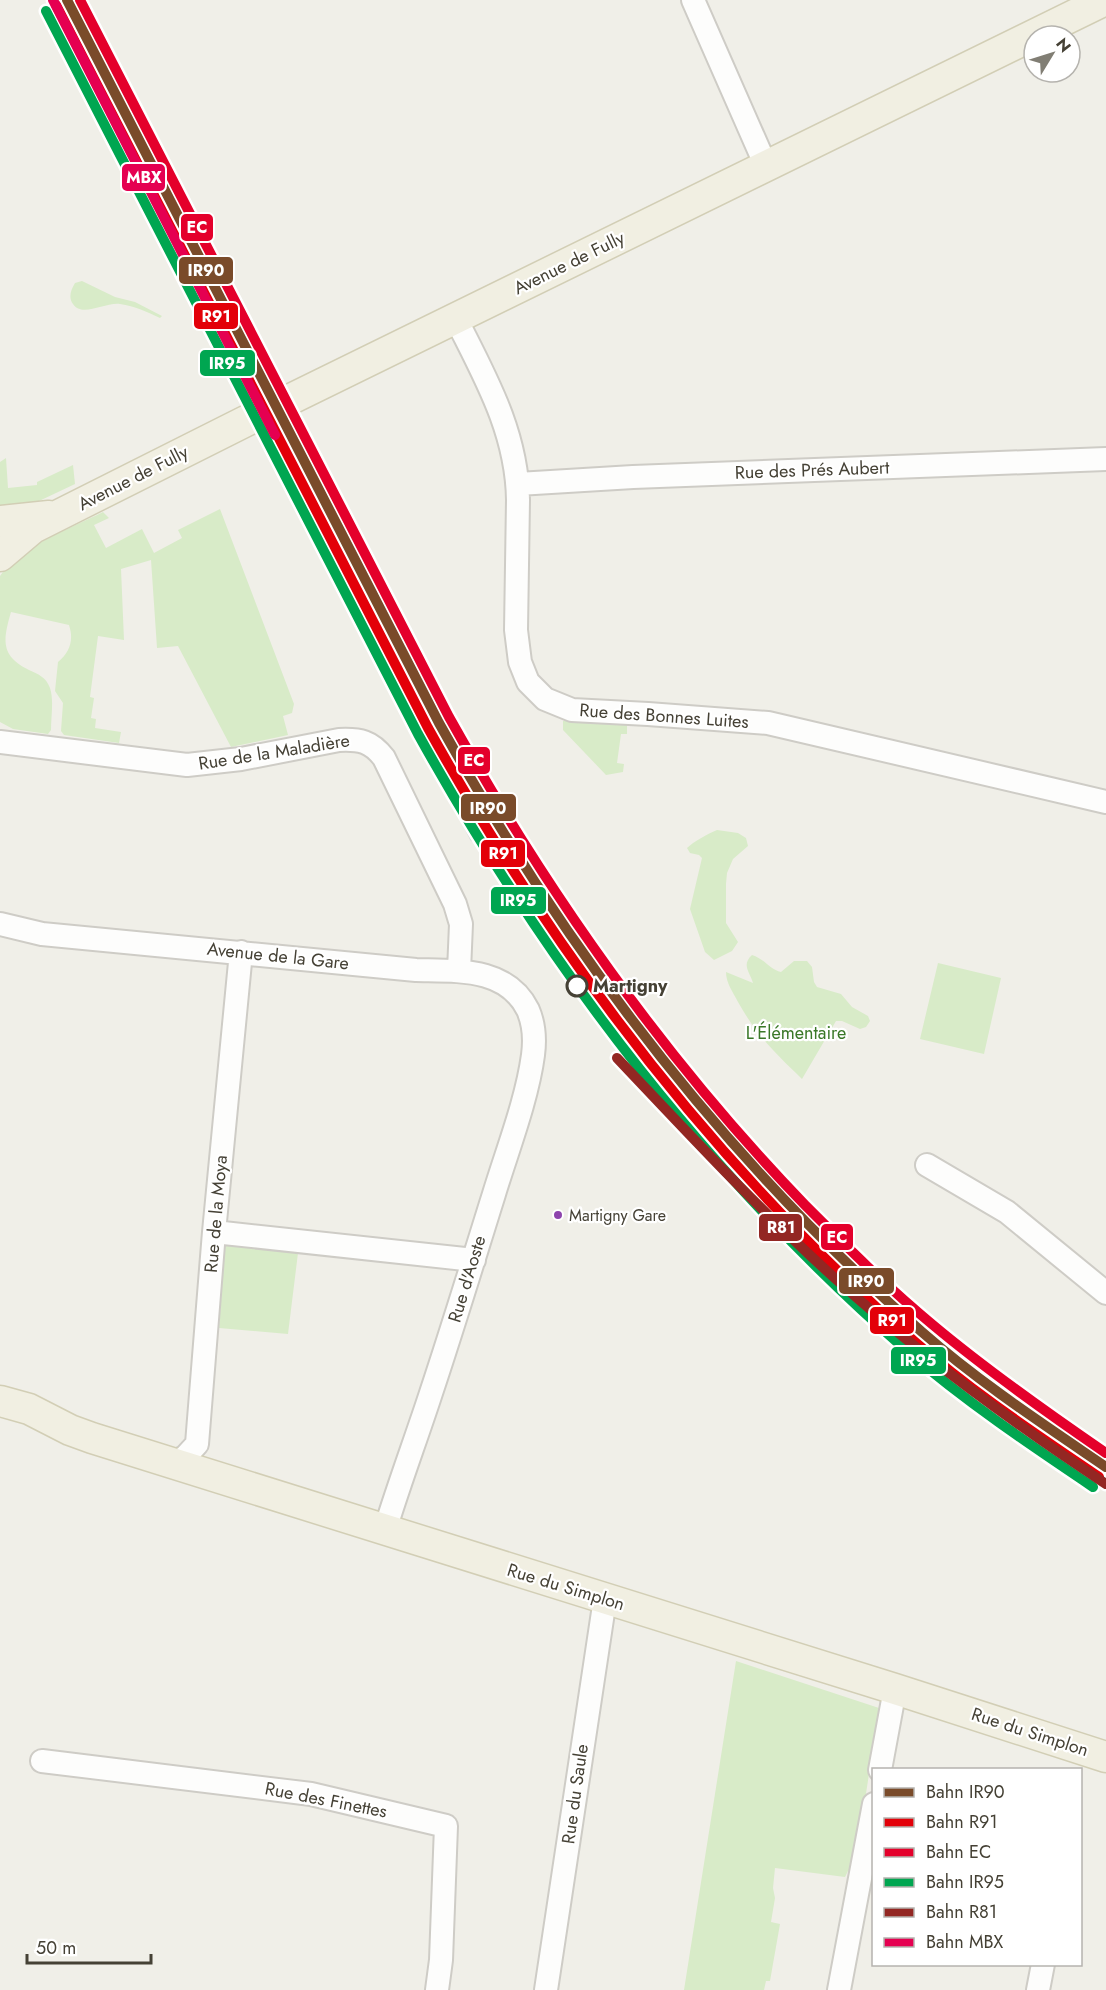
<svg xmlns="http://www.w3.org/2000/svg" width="1106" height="1990" font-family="Jost,sans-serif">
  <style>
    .green { fill: #d8ebc8 }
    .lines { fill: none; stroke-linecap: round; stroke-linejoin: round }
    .minor-casing { stroke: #ceccc6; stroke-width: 26 }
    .major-casing { stroke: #d2ceb5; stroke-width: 33 }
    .minor { stroke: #fdfdfc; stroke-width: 22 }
    .major { stroke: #f1efe2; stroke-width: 30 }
    .rail-casing { stroke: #d9d9d8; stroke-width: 7 }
    .rail { stroke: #fff; stroke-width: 4.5; stroke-dasharray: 14; stroke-linecap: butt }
    .rail-1-casing { stroke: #fff; stroke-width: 15 }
    .rail-2-casing { stroke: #fff; stroke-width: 15 }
    .rail-3-casing { stroke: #fff; stroke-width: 15 }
    .rail-4-casing { stroke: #fff; stroke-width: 15 }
    .rail-5-casing { stroke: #fff; stroke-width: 15 }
    .rail-6-casing { stroke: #fff; stroke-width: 15 }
    .rail-1 { stroke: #7a4b2a; stroke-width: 10 }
    .rail-2 { stroke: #e30009; stroke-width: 10 }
    .rail-3 { stroke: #e4002b; stroke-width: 10 }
    .rail-4 { stroke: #00a651; stroke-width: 10 }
    .rail-5 { stroke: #932723; stroke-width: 10 }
    .rail-6 { stroke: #e50051; stroke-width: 10 }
    .stop-dot { fill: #fff; stroke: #454135; stroke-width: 3 }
    .bus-dot { fill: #8e44ad; stroke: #fff; stroke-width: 2 }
    .labels { text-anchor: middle; stroke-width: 4.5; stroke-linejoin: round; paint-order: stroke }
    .bus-label { font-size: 16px; fill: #454135; stroke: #fff; text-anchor: start }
    .street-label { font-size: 18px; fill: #454135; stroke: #fff }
    .stop-label { font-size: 18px; font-weight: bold; fill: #454135; stroke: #fff; text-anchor: start }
    .park-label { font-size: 18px; fill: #3a7827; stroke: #fff }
    .line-badge { stroke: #fff; stroke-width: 2 }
    .badge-label { font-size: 16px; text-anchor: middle; font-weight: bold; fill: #fff }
  </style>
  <rect width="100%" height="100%" fill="#f0efe8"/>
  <path class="green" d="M82,281L115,297L135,302L162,316L160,318C147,312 135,306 120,304C105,302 82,318 73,304C68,297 71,290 75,283Z
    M6,458L8,488L37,485V482L73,465L75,484L18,511L0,510V462Z
    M220,509L294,704L292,713L283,716L288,735L231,747L178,646L157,648L151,560L121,569L124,640L98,636L90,697L94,698L91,718L96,719L95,728L121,732L119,743L64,735L61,731L63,703L55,691L58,662C70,652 74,640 69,625L11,612C3,640 0,656 29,670C38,674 46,677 50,688C54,700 51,716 51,730L48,734L13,729L0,722V576C22,545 70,529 103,512L109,518L94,525L106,548L142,529L154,553L182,538L178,530Z
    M563,721L627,722V734H621L617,763L624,764L623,772L606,775L563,730Z
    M717,830L738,833L746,838L748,846L733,859L727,873L726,884V923L738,942L732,951L714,960L705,952L690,909L702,858L699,855L690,853L687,848C693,842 709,833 717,830Z
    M752,955C765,959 770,970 781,972L794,961H807L812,967L814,982L817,987L841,994L852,1007L868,1016L870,1021L866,1027L860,1029L842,1021H836L802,1079C775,1053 757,1036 738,1002C733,992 726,983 726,972L753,983C750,972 741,965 752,955Z
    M938,963L1001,978L984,1054L920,1039Z
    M225,1244L298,1253L288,1334L219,1328Z
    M736,1661L879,1708L855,1866L848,1871L845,1877L775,1868L773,1888L775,1898L771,1922L780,1924L770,1981H766L764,1990H684Z"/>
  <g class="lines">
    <defs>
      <path id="minor" d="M693,0L766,166
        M456,319C485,377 517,432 518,500L516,630L520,662L528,682L545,699L572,710L648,714L768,723L1106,802
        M518,484L633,477L1106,459
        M0,742L187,765L241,759L339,740C360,739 371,741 384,758L455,904L461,924L459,971
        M0,924L42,934L416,970C457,971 507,967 528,1010C534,1024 535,1040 533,1055C527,1100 507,1151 494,1194C473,1261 453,1327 431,1393C416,1439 399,1484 385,1530
        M927,1165L1007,1212L1106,1293
        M214,1232L474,1260
        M171,1464L185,1457L197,1444L214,1232L241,952
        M42,1761L311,1794L446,1826L441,1960L437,1990
        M880,1770L895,1689
        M546,1990L605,1599
        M839,1990L874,1804
        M1038,1990L1043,1964"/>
      <path id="major" d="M0,521L49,516
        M0,556L33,528L244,422L1105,0
        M0,1401L29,1409L70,1430L92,1438L895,1689L1106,1757"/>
    </defs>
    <use href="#minor" class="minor-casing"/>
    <use href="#major" class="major-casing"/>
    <use href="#minor" class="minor"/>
    <use href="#major" class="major"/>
    <defs>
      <path id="rail" d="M275,435L341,577L473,838"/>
    </defs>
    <use href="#rail" class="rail-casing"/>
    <use href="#rail" class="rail"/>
    <defs>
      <path id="rail-1" d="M67,0L439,723C566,951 725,1160 922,1332C979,1382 1043,1424 1106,1467"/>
      <path id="rail-2" d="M56,5L428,728C556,958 716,1168 914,1341C972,1392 1036,1434 1099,1477"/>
      <path id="rail-3" d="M80,0L449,717C548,894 664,1059 805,1205C846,1246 888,1288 933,1325C988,1371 1046,1412 1106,1453"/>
      <path id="rail-4" d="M46,11L418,734C546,965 707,1176 906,1350C965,1401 1029,1444 1093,1487"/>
      <path id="rail-5" d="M617,1058C689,1134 760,1211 838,1281C921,1356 1012,1422 1106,1484"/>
      <path id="rail-6" d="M53,0L275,435"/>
    </defs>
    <use href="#rail-1" class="rail-1-casing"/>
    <use href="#rail-2" class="rail-2-casing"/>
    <use href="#rail-3" class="rail-3-casing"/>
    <use href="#rail-4" class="rail-4-casing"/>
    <use href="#rail-5" class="rail-5-casing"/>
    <use href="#rail-6" class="rail-6-casing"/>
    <use href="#rail-1" class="rail-1"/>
    <use href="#rail-2" class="rail-2"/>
    <use href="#rail-3" class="rail-3"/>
    <use href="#rail-4" class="rail-4"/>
    <use href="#rail-5" class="rail-5"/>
    <use href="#rail-6" class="rail-6"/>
  </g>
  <circle class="stop-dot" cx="577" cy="986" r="10"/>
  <circle class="bus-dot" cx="558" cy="1215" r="5"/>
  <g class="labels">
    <g class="bus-label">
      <text x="569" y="1221">Martigny Gare</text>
    </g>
    <g class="street-label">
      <text transform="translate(569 263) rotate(-26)" y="6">Avenue de Fully</text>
      <text transform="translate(812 470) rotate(-2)" y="6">Rue des Prés Aubert</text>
      <text transform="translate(133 478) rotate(-27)" y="6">Avenue de Fully</text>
      <text transform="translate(664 716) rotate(4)" y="6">Rue des Bonnes Luites</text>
      <text transform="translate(274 752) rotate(-9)" y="6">Rue de la Maladière</text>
      <text transform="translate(278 956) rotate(6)" y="6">Avenue de la Gare</text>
      <text transform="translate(216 1214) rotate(-85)" y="6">Rue de la Moya</text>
      <text transform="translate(467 1279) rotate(-73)" y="6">Rue d'Aoste</text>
      <text transform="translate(566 1587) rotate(17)" y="6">Rue du Simplon</text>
      <text transform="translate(1030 1732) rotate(18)" y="6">Rue du Simplon</text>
      <text transform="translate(575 1794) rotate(-82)" y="6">Rue du Saule</text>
      <text transform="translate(326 1800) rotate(11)" y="6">Rue des Finettes</text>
    </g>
    <g class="stop-label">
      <text x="593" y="992">Martigny</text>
    </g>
    <g class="park-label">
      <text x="796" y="1039">L'Élémentaire</text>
    </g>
  </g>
  <g class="line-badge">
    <rect x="121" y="163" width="45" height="29" rx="6" fill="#e50051"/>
    <rect x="180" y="213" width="34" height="29" rx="6" fill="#e4002b"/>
    <rect x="178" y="256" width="56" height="29" rx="6" fill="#7a4b2a"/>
    <rect x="193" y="302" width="46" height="28" rx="6" fill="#e30009"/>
    <rect x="199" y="349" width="57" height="28" rx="6" fill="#00a651"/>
    <rect x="457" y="746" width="34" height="29" rx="6" fill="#e4002b"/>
    <rect x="460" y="793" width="57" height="29" rx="6" fill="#7a4b2a"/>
    <rect x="480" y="839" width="46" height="29" rx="6" fill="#e30009"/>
    <rect x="490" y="886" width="57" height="29" rx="6" fill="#00a651"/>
    <rect x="758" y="1213" width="45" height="29" rx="6" fill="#932723"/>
    <rect x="820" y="1223" width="34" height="28" rx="6" fill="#e4002b"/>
    <rect x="838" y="1267" width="57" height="28" rx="6" fill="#7a4b2a"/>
    <rect x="869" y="1306" width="46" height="29" rx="6" fill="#e30009"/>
    <rect x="890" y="1346" width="57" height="29" rx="6" fill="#00a651"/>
  </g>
  <g class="badge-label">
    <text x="144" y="183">MBX</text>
    <text x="197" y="233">EC</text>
    <text x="206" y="276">IR90</text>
    <text x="216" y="322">R91</text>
    <text x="227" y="369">IR95</text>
    <text x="474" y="766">EC</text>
    <text x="488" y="814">IR90</text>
    <text x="503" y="859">R91</text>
    <text x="518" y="906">IR95</text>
    <text x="781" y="1233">R81</text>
    <text x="837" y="1243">EC</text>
    <text x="866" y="1287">IR90</text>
    <text x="892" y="1326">R91</text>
    <text x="918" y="1366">IR95</text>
  </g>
  <rect x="872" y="1768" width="210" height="198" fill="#ffffff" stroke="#b5b3ae" stroke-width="1.5"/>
  <rect x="884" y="1788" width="30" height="9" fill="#7a4b2a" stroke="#b5b3ae" stroke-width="1.5"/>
  <text x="926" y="1798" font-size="18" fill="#454135">Bahn IR90</text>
  <rect x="884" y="1818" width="30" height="9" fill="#e30009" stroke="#b5b3ae" stroke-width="1.5"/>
  <text x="926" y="1828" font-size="18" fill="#454135">Bahn R91</text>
  <rect x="884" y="1848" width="30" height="9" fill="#e4002b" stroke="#b5b3ae" stroke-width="1.5"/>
  <text x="926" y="1858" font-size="18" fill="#454135">Bahn EC</text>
  <rect x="884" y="1878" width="30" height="9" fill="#00a651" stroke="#b5b3ae" stroke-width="1.5"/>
  <text x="926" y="1888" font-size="18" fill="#454135">Bahn IR95</text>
  <rect x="884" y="1908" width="30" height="9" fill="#932723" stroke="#b5b3ae" stroke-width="1.5"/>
  <text x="926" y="1918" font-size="18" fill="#454135">Bahn R81</text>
  <rect x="884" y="1938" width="30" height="9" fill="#e50051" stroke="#b5b3ae" stroke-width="1.5"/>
  <text x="926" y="1948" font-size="18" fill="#454135">Bahn MBX</text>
  <g transform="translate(1052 54) rotate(52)"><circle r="28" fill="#ffffff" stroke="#b5b3ae" stroke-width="1.5"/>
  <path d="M0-4.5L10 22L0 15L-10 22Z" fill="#817e74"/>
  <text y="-9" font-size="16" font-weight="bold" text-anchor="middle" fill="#454135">N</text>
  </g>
  <path d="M27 1954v9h124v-9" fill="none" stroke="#454135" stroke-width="3"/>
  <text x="36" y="1954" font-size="18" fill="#454135" stroke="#ffffff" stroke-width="4.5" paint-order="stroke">50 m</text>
</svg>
